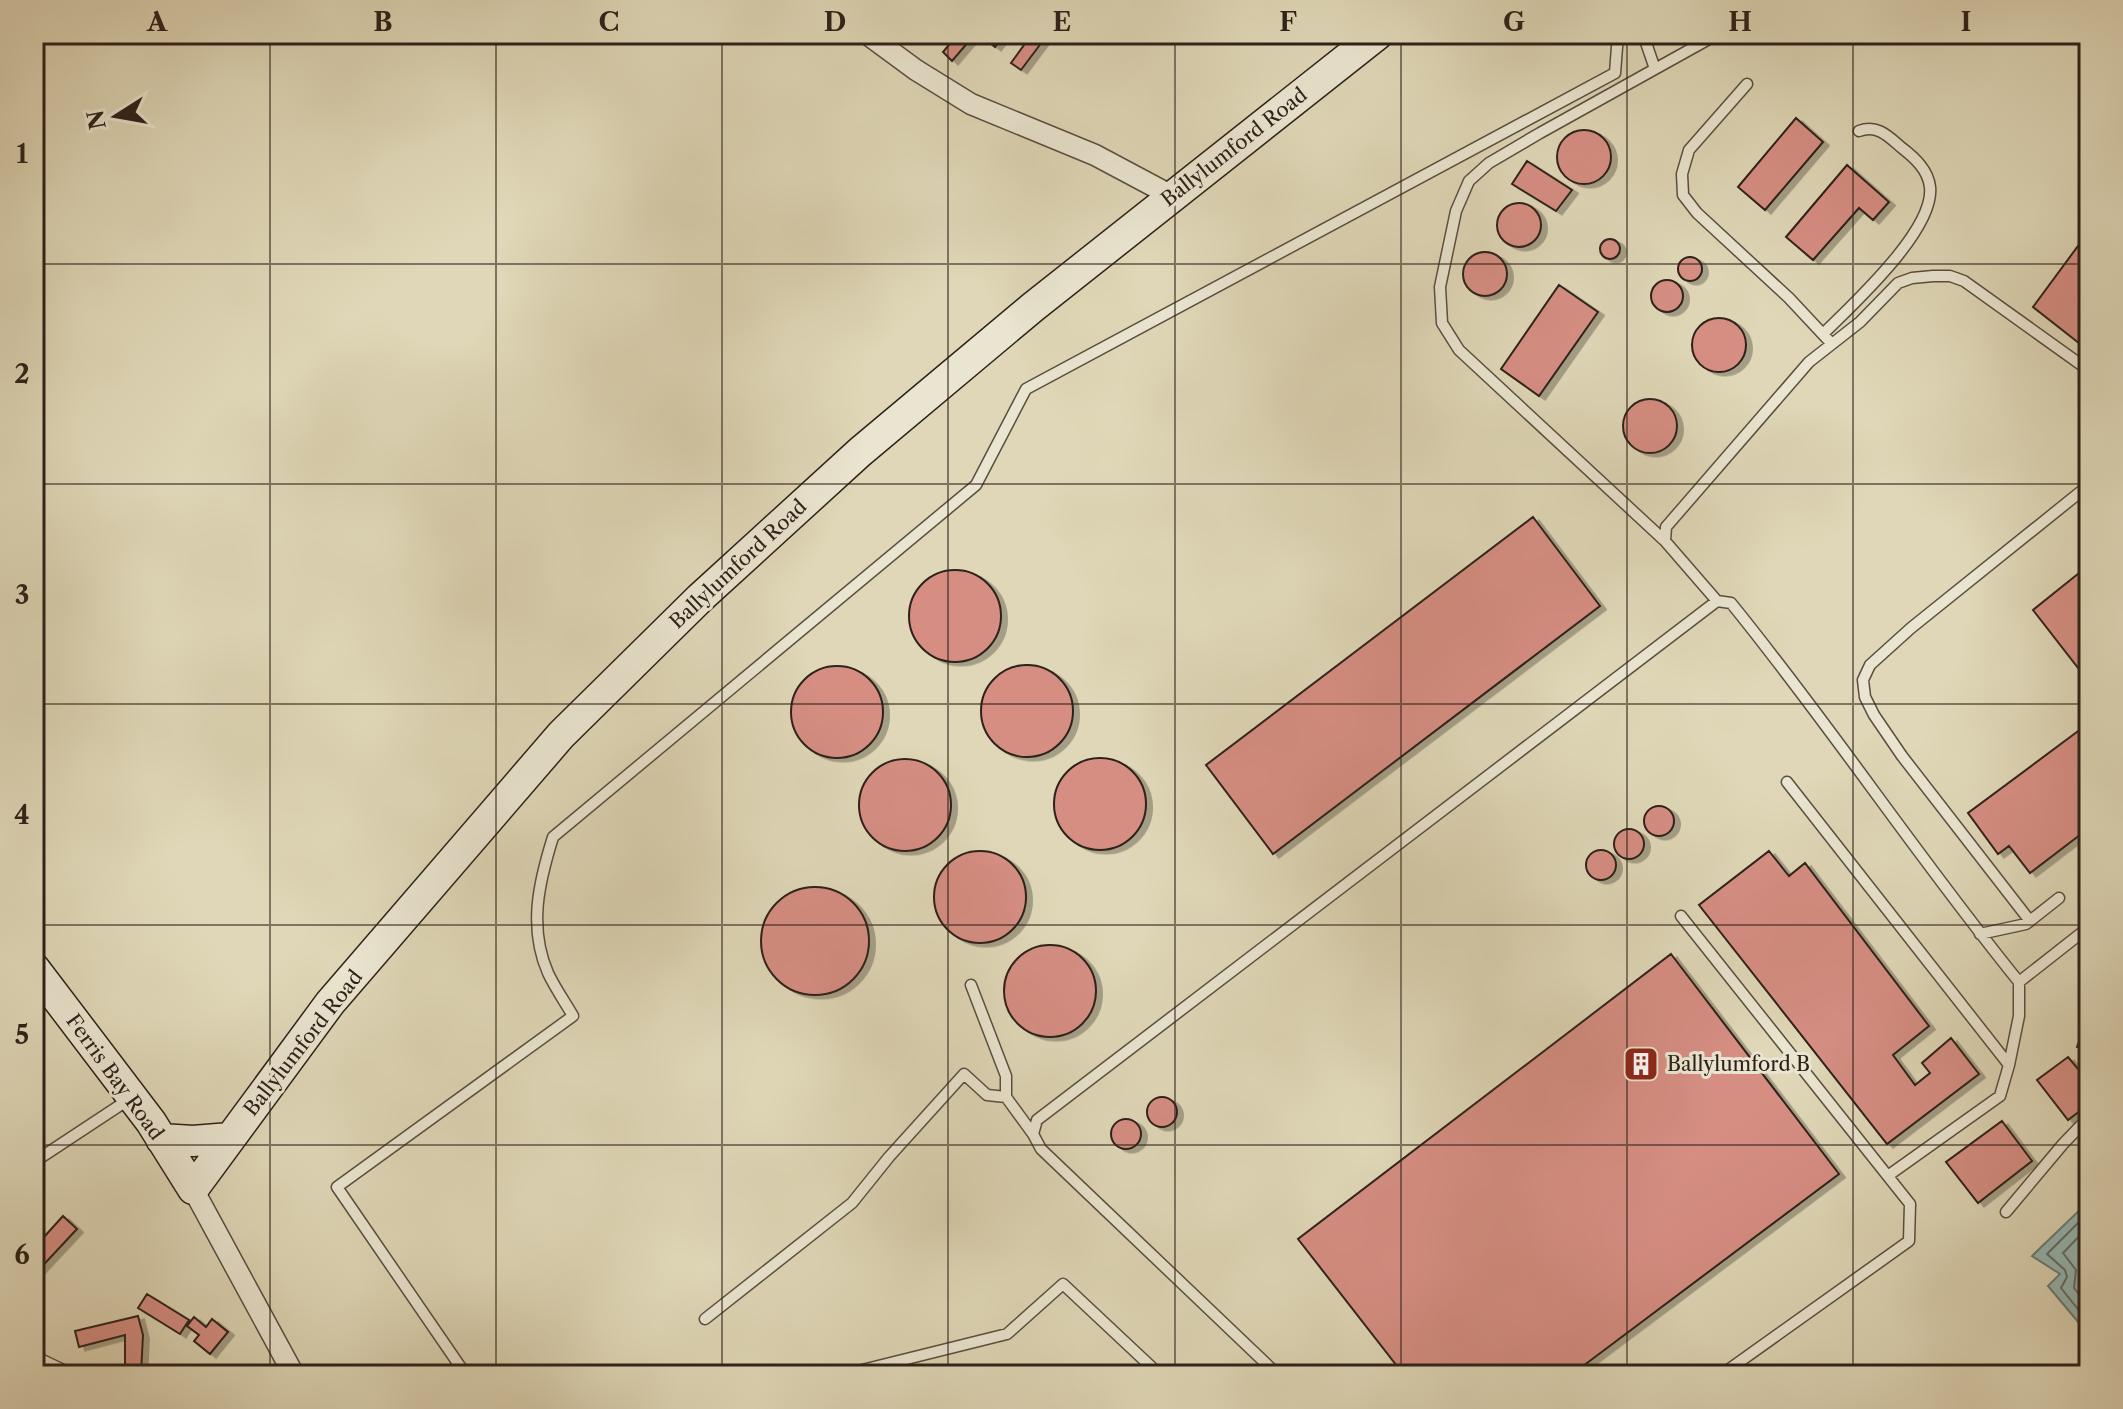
<svg xmlns="http://www.w3.org/2000/svg" width="2123" height="1409" font-family="'Libre Caslon Text',serif">
  <style>
    .water { fill: #95b8b5; stroke: #6b7c77; stroke-width: 2 }
    .lines { fill: none; stroke-linecap: round; stroke-linejoin: round }
    .shore { stroke: #616c68; stroke-width: 2 }
    .building { fill: #d68e83; stroke: #2d211a; stroke-width: 2; filter: url(#shadow) }
    .lane-casing { stroke: #5a4e41; stroke-width: 13 }
    .street-casing { stroke: #5a4e41; stroke-width: 23 }
    .secondary-casing { stroke: #2d211a; stroke-width: 33 }
    .lane { stroke: #eae5d0; stroke-width: 10 }
    .street { stroke: #eae5d0; stroke-width: 20 }
    .secondary { stroke: #eae5d0; stroke-width: 30 }
    .grid { fill: none; stroke: #2d211a; stroke-width: 2; stroke-opacity: 0.55 }
    .labels { text-anchor: middle; stroke-width: 6; stroke-linejoin: round; paint-order: stroke }
    .street-label { font-size: 20px; fill: #2d211a; stroke: #eae5d0 }
    .poi-label { font-size: 20px; fill: #2d211a; stroke: #eae5d0; text-anchor: start }
    .neatline { fill: none; stroke: #2d211a; stroke-width: 3 }
    .grid-label { font-size: 26px; text-anchor: middle; font-weight: bold; fill: #2d211a }
  </style>
  <defs>
    <filter id="shadow"><feDropShadow dx="6" dy="3.5" stdDeviation="0" flood-color="#0004"/></filter>
  </defs>
  <rect width="100%" height="100%" fill="#dfd7b7"/>
  <filter id="stains"><feTurbulence type="fractalNoise" baseFrequency=".0025" numOctaves="4"/><feColorMatrix values="0 0 0 0 .2 0 0 0 0 .09 0 0 0 0 .02 0 0 0 .5 -.17"/></filter>
  <radialGradient id="worn" r=".72"><stop offset=".6" stop-color="#630" stop-opacity="0"/><stop offset="1" stop-color="#630" stop-opacity=".3"/></radialGradient>
  <path class="water" d="M2089,1201V1335L2048,1286L2060,1274L2032,1256Z"/>
  <g class="lines">
    <path class="shore" d="M2089,1212L2047,1254L2065,1270L2067,1277L2061,1288L2089,1323
      M2089,1226L2063,1253L2076,1270L2074,1288L2089,1307"/>
  </g>
  <path class="building" d="M958,34H964L970,40L952,61L943,52Z
    M987,34H1005L995,47L984,38Z
    M1032,34H1040L1045,38L1021,70L1011,63Z
    M1796,118L1823,142L1765,210L1738,187Z
    M1557 157a27 27 0 1 1 54 0a27 27 0 1 1-54 0Z
    M1527,161L1572,190L1556,211L1512,184Z
    M1847,165L1889,202L1873,220L1859,208L1813,260L1786,237Z
    M1497 225a22 22 0 1 1 44 0a22 22 0 1 1-44 0Z
    M2089,231V351L2033,307Z
    M1600 249a10 10 0 1 1 20 0a10 10 0 1 1-20 0Z
    M1463 274a22 22 0 1 1 44 0a22 22 0 1 1-44 0Z
    M1678 269a12 12 0 1 1 24 0a12 12 0 1 1-24 0Z
    M1651 296a16 16 0 1 1 32 0a16 16 0 1 1-32 0Z
    M1559,285L1598,312L1539,396L1501,369Z
    M1692 345a27 27 0 1 1 54 0a27 27 0 1 1-54 0Z
    M1623 426a27 27 0 1 1 54 0a27 27 0 1 1-54 0Z
    M1533,517L1600,606L1273,854L1206,765Z
    M2089,565V682L2033,610Z
    M909 616a46 46 0 1 1 92 0a46 46 0 1 1-92 0Z
    M981 711a46 46 0 1 1 92 0a46 46 0 1 1-92 0Z
    M791 712a46 46 0 1 1 92 0a46 46 0 1 1-92 0Z
    M2089,723V828L2030,873L2009,846L1998,854L1968,813Z
    M1054 804a46 46 0 1 1 92 0a46 46 0 1 1-92 0Z
    M859 805a46 46 0 1 1 92 0a46 46 0 1 1-92 0Z
    M1644 821a15 15 0 1 1 30 0a15 15 0 1 1-30 0Z
    M1614 844a15 15 0 1 1 30 0a15 15 0 1 1-30 0Z
    M1586 865a15 15 0 1 1 30 0a15 15 0 1 1-30 0Z
    M934 897a46 46 0 1 1 92 0a46 46 0 1 1-92 0Z
    M1769,851L1789,876L1805,863L1929,1026L1893,1055L1915,1085L1930,1073L1922,1063L1951,1038L1979,1074L1887,1144L1699,905Z
    M761 941a54 54 0 1 1 108 0a54 54 0 1 1-108 0Z
    M1004 991a46 46 0 1 1 92 0a46 46 0 1 1-92 0Z
    M1671,954L1839,1174L1571,1375H1404L1298,1239Z
    M2084,1028L2089,1031V1051L2077,1047Z
    M2068,1057L2089,1082V1104L2068,1120L2037,1080Z
    M1147 1112a15 15 0 1 1 30 0a15 15 0 1 1-30 0Z
    M1111 1134a15 15 0 1 1 30 0a15 15 0 1 1-30 0Z
    M2002,1121L2032,1161L1978,1203L1946,1162Z
    M63,1216L77,1229L34,1275V1248Z
    M147,1294L189,1320L180,1334L138,1308Z
    M138,1316L143,1335L141,1373L125,1371V1335L79,1347L75,1331Z
    M194,1317L206,1327L212,1319L228,1332L210,1354L194,1341L199,1335L187,1326Z"/>
  <g class="lines">
    <defs>
      <path id="lane" d="M1643,34L1655,69
        M1747,84L1689,150L1682,174L1683,195L1697,213L1789,298L1832,344
        M1823,334C1852,305 1935,230 1930,187C1928,170 1915,158 1902,148C1889,137 1878,124 1859,131
        M1665,541L1459,350L1442,323L1440,287L1456,211L1469,181L1489,163L1540,133L1718,34
        M1717,601L1665,541L1666,527L1809,362L1860,322L1898,283L1912,278L1933,276H1950L1964,281L2087,369L2089,366
        M1787,782L2009,1065L2000,1096L1889,1175
        M1681,916L1910,1204L1909,1241L1721,1375
        M2030,921L1902,756L1874,715L1865,697L1863,680L1870,665L1911,628L2089,485
        M1980,934L2026,924L2059,898
        M2019,982L2089,927
        M971,985L1006,1076V1097L1033,1134
        M34,1162L131,1098
        M2006,1212L2063,1144L2089,1117
        M705,1319L852,1203L889,1157L964,1074L987,1095L1006,1097
        M34,1356L74,1375
        M466,1375L337,1187L573,1016C565,1002 555,988 548,973C528,927 539,882 553,837L976,485L1026,389L1615,73L1618,34
        M842,1375L1007,1334L1063,1284L1160,1375
        M1278,1375L1041,1149L1033,1134L1037,1120L1717,601L1731,603C1831,726 1919,859 2019,982V1016L2009,1065"/>
      <path id="street" d="M867,34L916,70L971,104L1095,155L1172,196
        M193,1189L294,1375"/>
      <path id="secondary" d="M34,968L151,1122L193,1189L330,1003L561,735L700,598L860,452L1033,307L1378,34
        M161,1139L193,1141L230,1138"/>
    </defs>
    <use href="#lane" class="lane-casing"/>
    <use href="#street" class="street-casing"/>
    <use href="#secondary" class="secondary-casing"/>
    <use href="#lane" class="lane"/>
    <use href="#street" class="street"/>
    <use href="#secondary" class="secondary"/>
  </g>
  <path class="grid" d="M270,34V1375M496,34V1375M722,34V1375M948,34V1375M1175,34V1375M1401,34V1375M1627,34V1375M1853,34V1375M34,264H2089M34,484H2089M34,704H2089M34,925H2089M34,1145H2089"/>
  <defs>
    <symbol id="building-square" viewBox="-11 -11 22 22"><rect x="-9" y="-9" width="18" height="18" rx="4" fill="#8f2418" stroke="#eae5d0"/><path d="M-4-6H4V6H1V3H-1V6H-4ZM-2.5-4.3h1.7v1.8h-1.7ZM.8-4.3h1.7v1.8H.8ZM-2.5-1h1.7V.8h-1.7ZM.8-1h1.7V.8H.8Z" fill="#fff"/></symbol>
  </defs>
  <g fill-rule="evenodd">
    <use href="#building-square" x="1621" y="1044" width="40" height="40"/>
  </g>
  <g class="labels">
    <g class="street-label">
      <text transform="translate(1234 147) rotate(-38)" y="7">Ballylumford Road</text>
      <text transform="translate(738 564) rotate(-43)" y="7">Ballylumford Road</text>
      <text transform="translate(303 1043) rotate(-52)" y="7">Ballylumford Road</text>
      <text transform="translate(115 1077) rotate(54)" y="7">Ferris Bay Road</text>
    </g>
    <g class="poi-label">
      <text x="1667" y="1071">Ballylumford B</text>
    </g>
  </g>
  <rect width="2123" height="1409" fill="none" stroke="#dfd7b7" stroke-width="88"/>
  <g transform="translate(116 116) rotate(259)" stroke="#eae5d0" stroke-width="6" paint-order="stroke">
  <path d="M0-6L14 30L0 20L-14 30Z" fill="#2d211a"/>
  <text y="-12" font-size="22" font-weight="bold" text-anchor="middle" fill="#2d211a">N</text>
  </g>
  <rect x="44" y="44" width="2035" height="1321" class="neatline"/>
  <g class="grid-label">
    <text x="157" y="31">A</text>
    <text x="383" y="31">B</text>
    <text x="609" y="31">C</text>
    <text x="835" y="31">D</text>
    <text x="1062" y="31">E</text>
    <text x="1288" y="31">F</text>
    <text x="1514" y="31">G</text>
    <text x="1740" y="31">H</text>
    <text x="1966" y="31">I</text>
    <text x="22" y="163">1</text>
    <text x="22" y="383">2</text>
    <text x="22" y="604">3</text>
    <text x="22" y="824">4</text>
    <text x="22" y="1044">5</text>
    <text x="22" y="1264">6</text>
  </g>
  <rect width="100%" height="100%" filter="url(#stains)"/>
  <rect width="100%" height="100%" fill="url(#worn)"/>
</svg>
